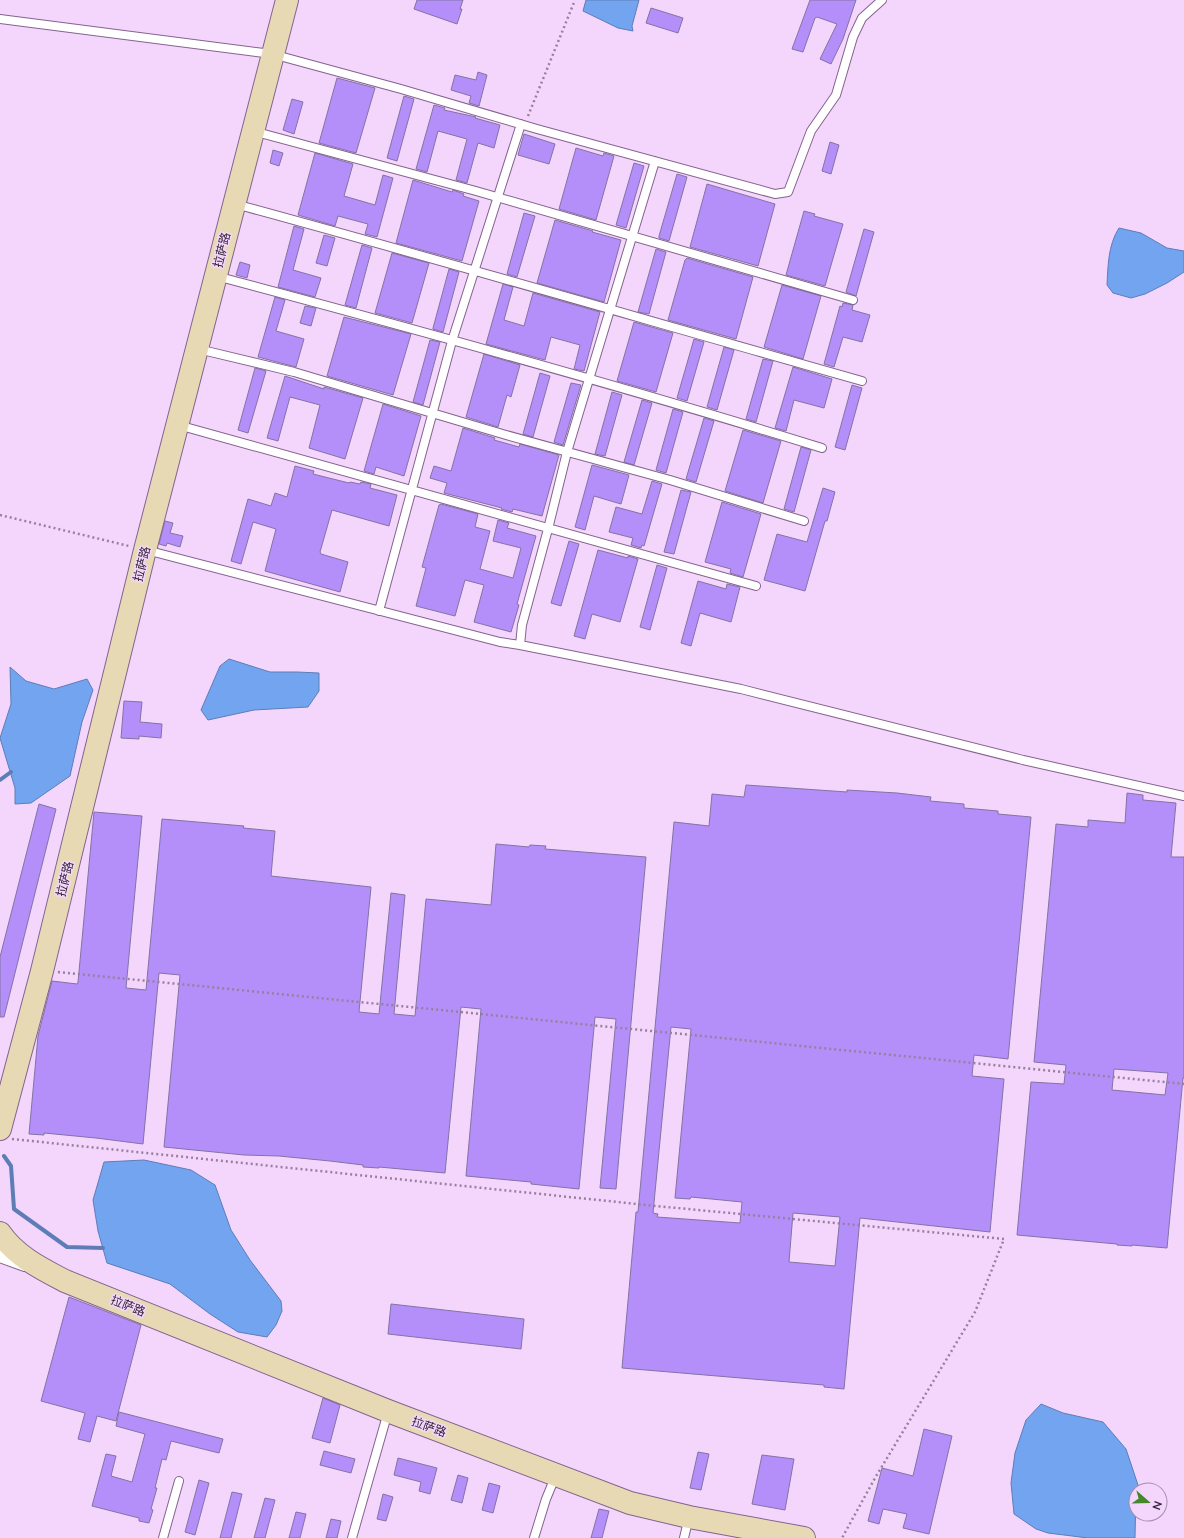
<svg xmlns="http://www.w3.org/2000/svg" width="1184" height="1538" font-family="Mulish,'Noto Sans SC',sans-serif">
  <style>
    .water { fill: #72a4ef; stroke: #5e7db7 }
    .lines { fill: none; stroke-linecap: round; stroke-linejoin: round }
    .stream { stroke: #5e7db7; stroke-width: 4 }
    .building { fill: #b48ffa; stroke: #8273a4; fill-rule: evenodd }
    .lane-casing { stroke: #84638e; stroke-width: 10 }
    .street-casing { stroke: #84638e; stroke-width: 18 }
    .secondary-casing { stroke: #84638e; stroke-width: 24 }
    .path { stroke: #96809d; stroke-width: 2.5; stroke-dasharray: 2 3; stroke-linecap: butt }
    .lane { stroke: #fff; stroke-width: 8 }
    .street { stroke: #fff; stroke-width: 16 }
    .secondary { stroke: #e8d9b5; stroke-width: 22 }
    .labels { text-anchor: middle; stroke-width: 3; stroke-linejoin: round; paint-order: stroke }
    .street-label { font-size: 12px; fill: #302234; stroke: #f4d6fd }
  </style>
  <rect width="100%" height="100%" fill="#f4d6fd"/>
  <path class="water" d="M586,0H639L632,26L633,31L618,28L583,11Z
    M1119,228L1141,233L1167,248L1184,251V272L1167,283L1145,294L1131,298L1113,293L1107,285C1108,266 1108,245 1119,228Z
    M229,659L270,672H297L319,673V691L308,707L254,710L208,720L201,710L220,666Z
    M10,667L26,681L54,689L87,679L93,690L82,722L70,776L31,803L15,804V788L0,738L11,704Z
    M144,1160L191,1170L215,1185L231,1230L250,1260L281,1301L282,1311L276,1325L267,1337L238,1332L210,1314L170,1284L107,1263L98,1231L93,1200L104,1162Z
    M1041,1404L1063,1413L1103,1422L1126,1449L1139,1488V1490H1136L1135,1538H1088L1048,1533L1036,1529L1014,1514L1011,1483L1015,1453L1026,1420Z"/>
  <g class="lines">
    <path class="stream" d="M0,780L11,772
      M4,1156L11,1166L14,1209L67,1247L103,1248"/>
  </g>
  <path class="building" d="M417,0H463L460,9H462L457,24L414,9Z
    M810,0H856L843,39L831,64L820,59L837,24L817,17L815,18L803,52L792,49Z
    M651,8L683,18L678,33L646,23Z
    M478,72L487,75L479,106L469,103L471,96L451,90L455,75L476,80Z
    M337,78L375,88L356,153L319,143Z
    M404,96L414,99L397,161L387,158Z
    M292,99L303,102L294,134L283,130Z
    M434,105L445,108L444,110L476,117L475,118L500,125L494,148L478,143L467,183L456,180L467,139L438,131L427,172L416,169Z
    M524,134L555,144L549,164L518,155Z
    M830,142L839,145L831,174L822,171Z
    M576,148L603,156L604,153L614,156L596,220L559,209Z
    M273,150L283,153L279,166L270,163Z
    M315,153L353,164L344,196L375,205L383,175L393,178L377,237L365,234L368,224L338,216L335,226L298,215Z
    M634,163L644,166L626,228L616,225Z
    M677,174L687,177L669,241L659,238V236Z
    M413,180L452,192L453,190L464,194L463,196L479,201L462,261L396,243Z
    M707,184L775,204L758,266L690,247Z
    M804,211L815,214L814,216L843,224L825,286L786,275Z
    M524,213L535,216L517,277L507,274Z
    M555,220L593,231L592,232L621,240L604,302L537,283Z
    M294,226L304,229L293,270L321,278L315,297L278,287Z
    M864,229L874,232L856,296L846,292Z
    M324,235L335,238L327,266L316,263Z
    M362,245L372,248L356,308L345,305Z
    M656,249L666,252L649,314L638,312Z
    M392,253L429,263L412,323L375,313Z
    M687,258L753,277L736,339L668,320L685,260Z
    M240,262L250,265L247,278L236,275Z
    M449,269L459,272L443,332L433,329V328Z
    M503,284L513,287L504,320L524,326L533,293L600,312L584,371L574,369L580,345L551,337L545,360L486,344Z
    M782,285L821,296L803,359L764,347Z
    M275,297L285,300L276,331L304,339L296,367L258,357Z
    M843,303L853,305L852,310L870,315L862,342L843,337L834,367L824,364L840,306L842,307Z
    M305,306L316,308L311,326L300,323Z
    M344,317L411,334L393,395L327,376Z
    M634,322L673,333L656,392L617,381Z
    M694,339L704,342L687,401L677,398Z
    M430,340L440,342L423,405L413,402Z
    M724,347L734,350L717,410L707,407Z
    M484,354L520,365L511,397L507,395L498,427L466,417Z
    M763,359L773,361L756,422L746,419Z
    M793,367L832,379L824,408L794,400L786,431L775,428Z
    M255,368L266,371L248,433L238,430Z
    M540,373L550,376L533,437L523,434Z
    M285,376L324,389V387L363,398L345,459L309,448L320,405L290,397L278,441L267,438Z
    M571,383L581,385L563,445L554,442Z
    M852,385L862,388L845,450L835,447Z
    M612,392L622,395L605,456L595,454Z
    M642,400L652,403L634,465L624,462Z
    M383,404L421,416L404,476L376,467L374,474L364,471Z
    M673,409L683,412L666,473L656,470Z
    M704,418L714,421L696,482L686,479Z
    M463,428L495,438L494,440L519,447L520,444L559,455L542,516L513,509L512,512L501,509L502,508L444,493L447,483L430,478L434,466L451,471Z
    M743,430L781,441L763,503L725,491Z
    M801,447L811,450L794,512L784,509Z
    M592,465L629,475L621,504L594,496L585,530L575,527Z
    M295,466L314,471L313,474L349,483L350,482L360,484L361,482L371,484L370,488L397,495L389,526L332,510L320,552L321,554L348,562L340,592L265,571L276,529L253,522L241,564L231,561L248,499L271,506L275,493L287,497Z
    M652,481L662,484L644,546L642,545L641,548L631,545L633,538L609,532L616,507L642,514Z
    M823,488L835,492L827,521H825L805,591L764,580L777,534L807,542Z
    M681,490L691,492L674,554L664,552Z
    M722,502L761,514L743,577L730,573L731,569L705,562Z
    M441,504L478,514L475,527L490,531L480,569L513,578L521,548L493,541L498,520L509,523L507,528L536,536L517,604L519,605L511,632L474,622L484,585L465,580L455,616L416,606L426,568L422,567L439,505Z
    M165,521L173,523L170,533L183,536L180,547L167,543L166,546L159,544Z
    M569,541L579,544L561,606L551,603Z
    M598,550L628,558V556L638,559L620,622L592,614L585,639L574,636Z
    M657,565L667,568L650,630L640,627Z
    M698,581L726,589L727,584L740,587L731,622L700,613L691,646L681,643Z
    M124,701L142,702L140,722L162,724L161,738L139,736V739L121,738Z
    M746,785L847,792V790L897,793L931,797L930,801L964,804V808L998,811V814L1031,817L1008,1059L974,1055L972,1076L1004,1079L990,1232L860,1218L844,1389L824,1387V1385L622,1368L636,1212H638L674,822L709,826L712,794L744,797ZM671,1027L691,1029L675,1198L690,1199L691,1197L742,1202L740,1223L657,1217L658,1214L653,1213ZM793,1213L840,1217L835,1266L789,1262Z
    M1127,793L1143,795V800L1176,803L1171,857H1184V1078H1183L1167,1248L1132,1245V1246L1117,1245V1244L1017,1235L1031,1082L1064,1084L1066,1065L1034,1062L1056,824L1088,827V820L1125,823ZM1114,1069L1168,1073L1165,1095L1112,1090Z
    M39,804L56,809L4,1017H0V957Z
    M94,812L142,816L126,988L146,990L162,819L244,826L243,828L275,831L271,876L371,887L359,1012L379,1014L391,893L405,895L394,1014L415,1016L426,899L491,905L496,844L529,847L530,845L546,846L545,849L646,857L616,1189L600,1188L616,1019L595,1017L579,1189L531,1184V1182L466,1176L481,1009L461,1007L445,1173L379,1167V1168L363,1167V1165L330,1161L279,1156L244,1155L164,1147L180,975L159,973L143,1144L96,1138L44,1133V1135L29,1134L38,1036L52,981L77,984L78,982Z
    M69,1297L141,1325L116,1421L97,1416L90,1442L78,1439L85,1413L41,1401Z
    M391,1304L524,1319L521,1349L388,1334Z
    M323,1398L340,1405L330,1443L312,1438Z
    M119,1412L223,1439L219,1453L171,1441L166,1460L162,1459L155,1488H157L151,1509L153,1510L149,1523L139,1521V1518L92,1506L106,1454L116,1456L111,1476L132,1482L145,1434L116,1426Z
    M924,1429L952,1436L929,1534L903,1528L907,1514L883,1509L879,1524L868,1521L882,1468L913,1476Z
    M324,1451L355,1459L351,1473L320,1465Z
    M698,1452L709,1454L701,1490L690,1488Z
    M762,1455L794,1459L785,1510L752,1504Z
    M398,1458L437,1468L430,1494L419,1491L421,1482L394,1475Z
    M458,1475L468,1478L462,1503L451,1500Z
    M199,1480L209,1483L195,1535L185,1532Z
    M489,1483L500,1486L493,1513L482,1510Z
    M232,1492L242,1494L231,1538H220Z
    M383,1494L393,1497L386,1521L377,1519Z
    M265,1498L275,1500L265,1538H254Z
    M599,1509L609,1511L602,1538H591Z
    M296,1512L306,1514L300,1538H289Z
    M331,1519L341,1521L337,1538H326Z"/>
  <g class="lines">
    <defs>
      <path id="lane" d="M0,19L272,54L401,89L537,129L775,194L788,192L811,131L836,95L853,37L862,18L882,0
        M253,131L476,191L853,300
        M235,204C445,261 653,322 862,381
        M216,276C419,330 622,386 822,448
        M198,349L294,372L506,435L670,480L804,521
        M178,425L756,586
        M146,550L500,642L520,645L741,689L1023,760L1184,796
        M379,611L452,341L521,124
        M520,645L522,625L548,529L567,452L655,161
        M163,1538L179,1481
        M352,1538L388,1412
        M534,1538L546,1499L556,1475
        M684,1538L689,1517"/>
      <path id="street" d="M0,1254L25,1263"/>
      <path id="secondary" d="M0,1129L42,971L145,550L287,0
        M0,1233C16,1256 40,1268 65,1281L388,1411L630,1503L689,1517L804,1538"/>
    </defs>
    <use href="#lane" class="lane-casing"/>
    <use href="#street" class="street-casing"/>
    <use href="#secondary" class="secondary-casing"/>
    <path class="path" d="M528,116L575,0
      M0,515L129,546
      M58,972L1184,1084
      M12,1139L656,1206L1004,1239L975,1312L875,1478L842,1538"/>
    <use href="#lane" class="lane"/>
    <use href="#street" class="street"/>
    <use href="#secondary" class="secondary"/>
  </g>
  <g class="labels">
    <g class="street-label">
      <text transform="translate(222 250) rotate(-76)" y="4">拉萨路</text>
      <text transform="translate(142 564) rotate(-76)" y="4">拉萨路</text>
      <text transform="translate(65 879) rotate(-76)" y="4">拉萨路</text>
      <text transform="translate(128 1306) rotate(22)" y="4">拉萨路</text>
      <text transform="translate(429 1427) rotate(20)" y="4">拉萨路</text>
    </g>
  </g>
  <g transform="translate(1148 1502) rotate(110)"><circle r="19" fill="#f4d6fd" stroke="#a68ead"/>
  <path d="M0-3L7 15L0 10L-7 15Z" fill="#45882c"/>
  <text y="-6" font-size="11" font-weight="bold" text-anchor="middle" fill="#302234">N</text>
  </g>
</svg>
